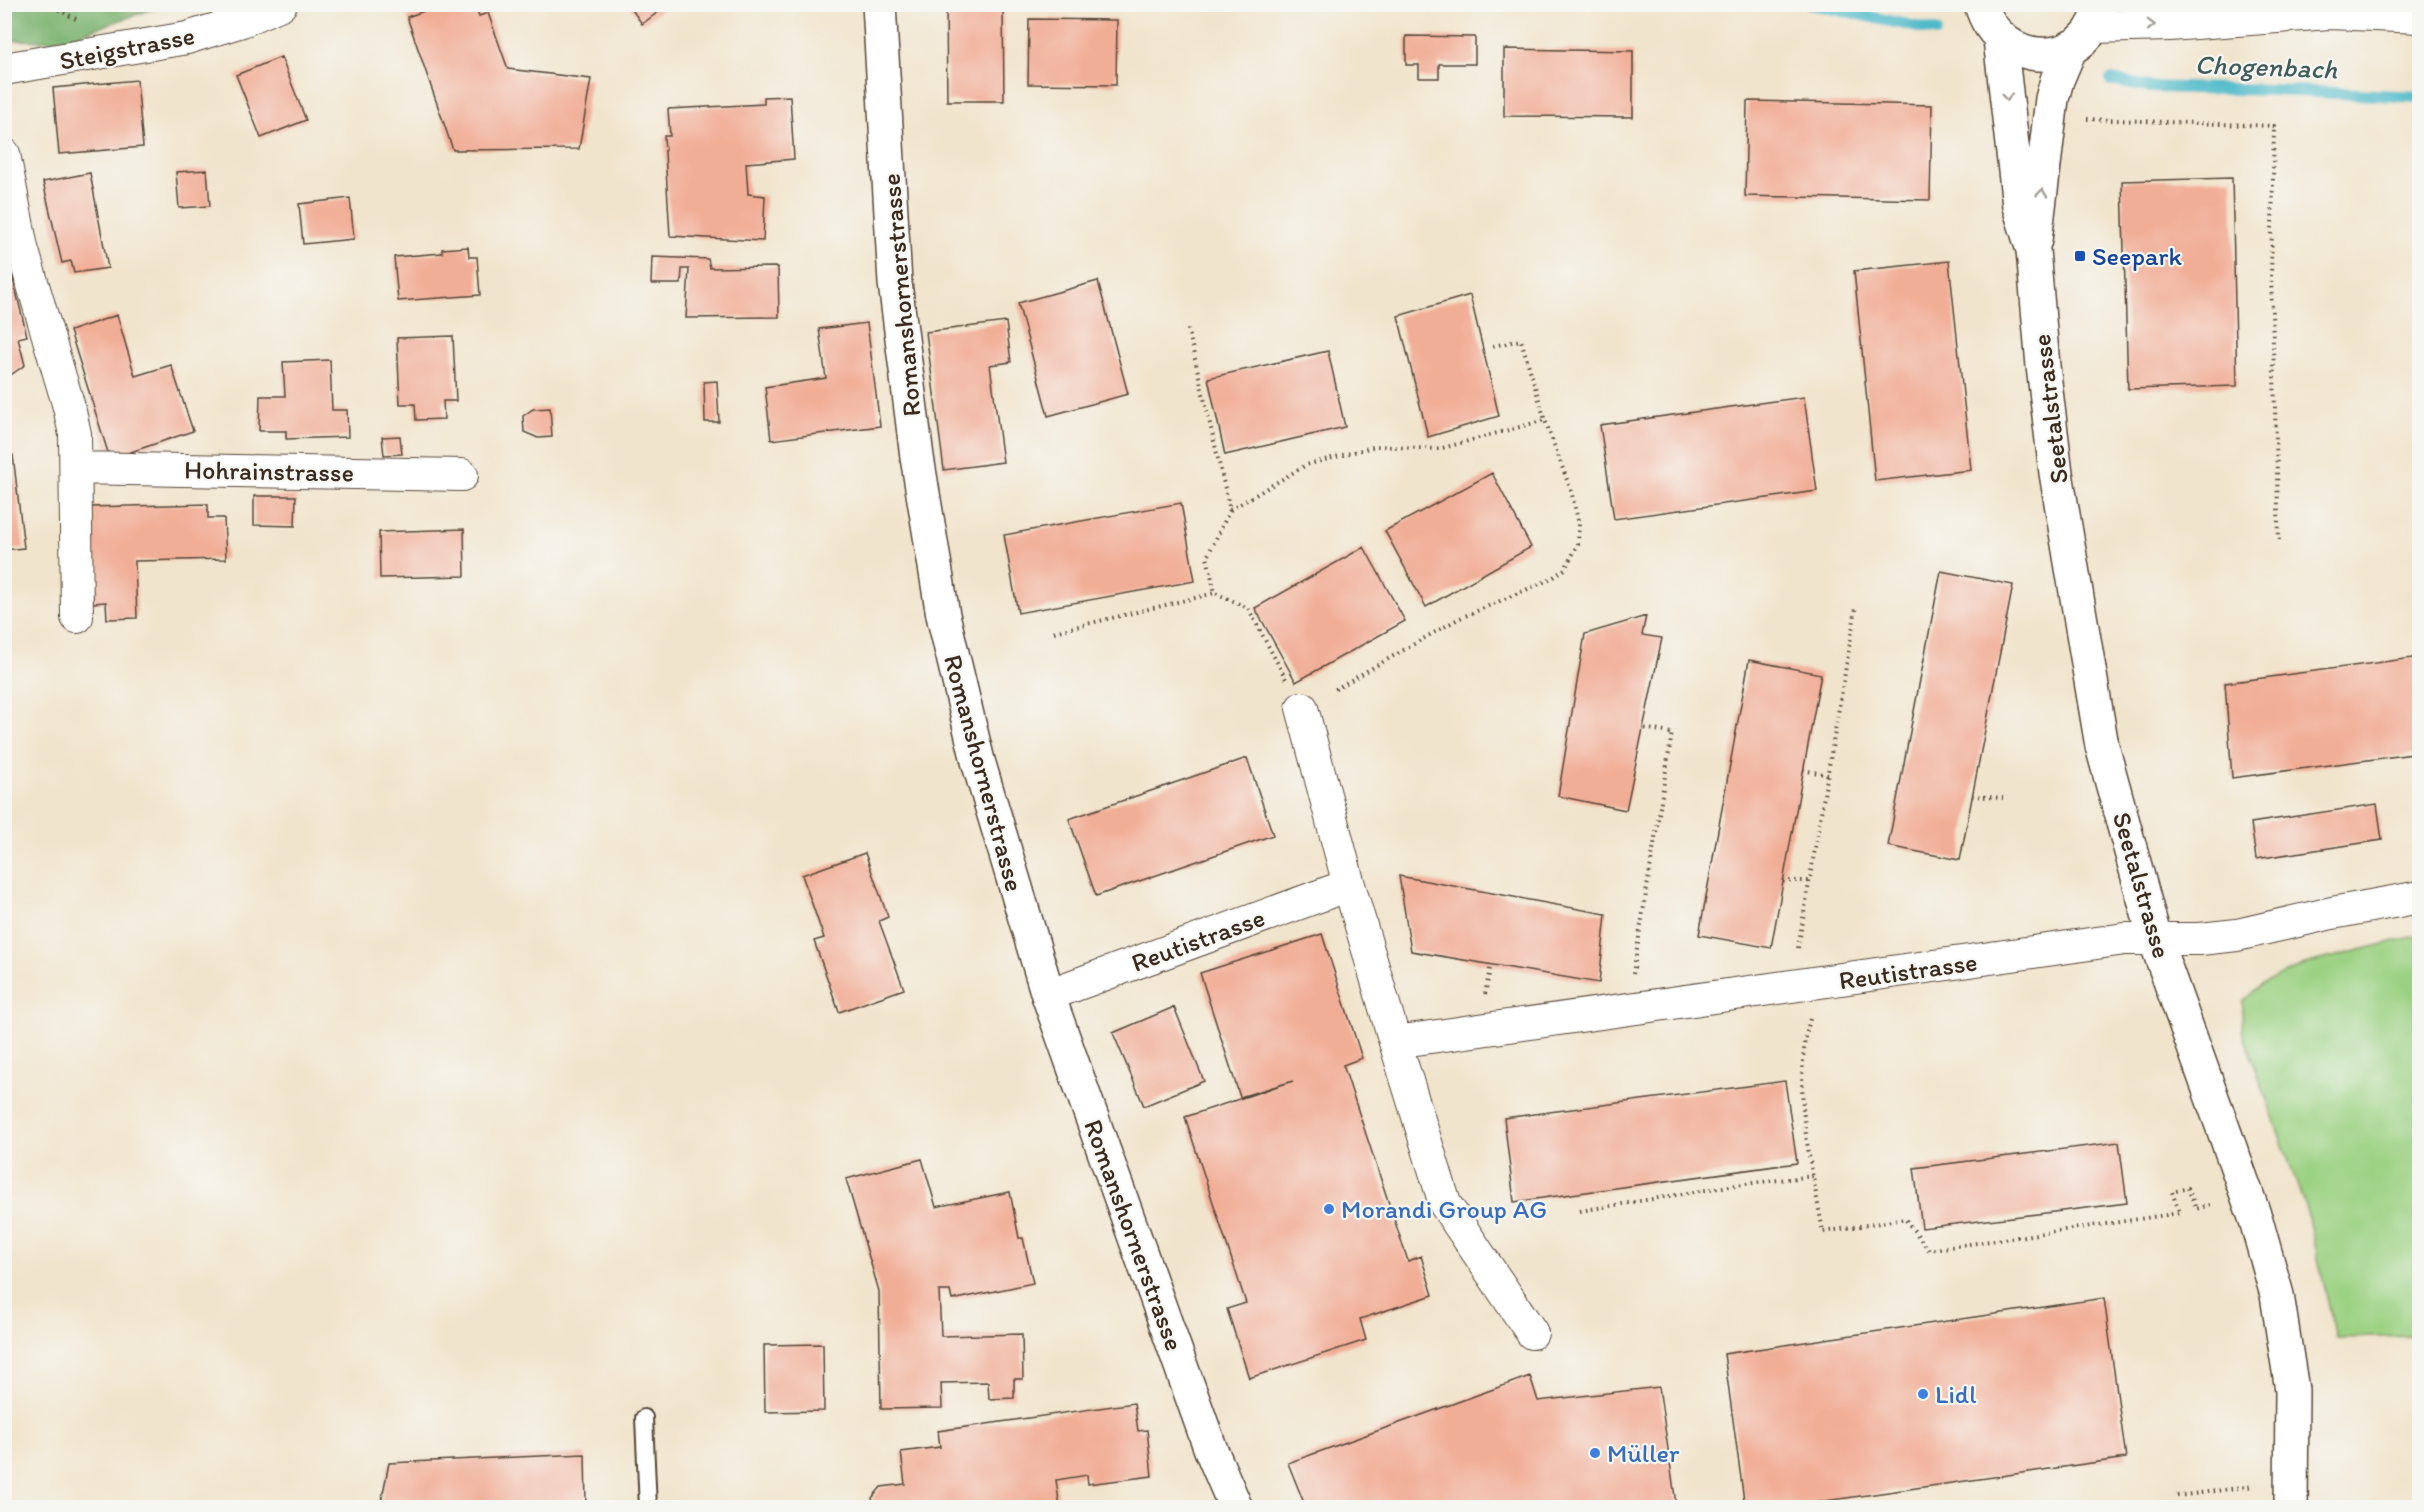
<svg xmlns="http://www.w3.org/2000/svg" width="2424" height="1512" font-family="Itim,sans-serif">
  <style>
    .green { fill: #9bd182; stroke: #6b7e50; stroke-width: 1.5 }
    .forest { fill: #7cb370; stroke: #5c6e47; stroke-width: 1.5 }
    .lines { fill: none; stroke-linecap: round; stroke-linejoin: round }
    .stream { stroke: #4db9c9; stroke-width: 12 }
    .building { fill: #f1ae97 }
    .service-casing { stroke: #564638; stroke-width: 20 }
    .minor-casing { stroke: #564638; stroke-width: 34 }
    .tertiary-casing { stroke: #564638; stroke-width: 36 }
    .primary-casing { stroke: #564638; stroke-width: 36 }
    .path { stroke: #564638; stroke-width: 4; stroke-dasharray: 1.5 4.5; stroke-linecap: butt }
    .service { stroke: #fff; stroke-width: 16 }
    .minor { stroke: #fff; stroke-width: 32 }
    .tertiary { stroke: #fff; stroke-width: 33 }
    .primary { stroke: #fff; stroke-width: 33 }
    .oneway { stroke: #a79f9a }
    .transit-dot { fill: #1a4fb4; stroke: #f6f6f2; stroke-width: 2 }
    .shop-dot { fill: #3f7fe0; stroke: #f6f6f2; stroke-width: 2 }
    .labels { text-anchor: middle; stroke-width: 4.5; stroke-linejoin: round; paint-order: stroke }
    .street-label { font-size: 26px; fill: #3b2a1e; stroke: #f6f6f2 }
    .transit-label { font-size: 26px; fill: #164399; stroke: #f6f6f2; text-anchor: start }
    .shop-label { font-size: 26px; fill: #366cbe; stroke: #f6f6f2; text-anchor: start }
    .water-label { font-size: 27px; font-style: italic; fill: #415c5a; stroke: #f6f6f2 }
  </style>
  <rect width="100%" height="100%" fill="#f6f6f2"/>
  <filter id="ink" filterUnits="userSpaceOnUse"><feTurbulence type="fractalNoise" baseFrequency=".0167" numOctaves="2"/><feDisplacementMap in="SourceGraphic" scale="12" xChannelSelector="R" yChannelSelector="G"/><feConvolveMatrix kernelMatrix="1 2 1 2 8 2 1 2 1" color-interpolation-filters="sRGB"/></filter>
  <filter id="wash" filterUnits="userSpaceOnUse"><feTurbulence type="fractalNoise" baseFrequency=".008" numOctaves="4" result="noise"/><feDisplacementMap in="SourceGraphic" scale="24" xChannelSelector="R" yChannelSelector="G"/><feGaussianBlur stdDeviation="1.35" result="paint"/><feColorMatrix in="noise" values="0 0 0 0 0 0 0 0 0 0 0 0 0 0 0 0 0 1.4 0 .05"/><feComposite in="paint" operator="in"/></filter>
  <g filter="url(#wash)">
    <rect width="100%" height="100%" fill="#f1e4cc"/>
    <path class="green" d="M2419,935V1336L2336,1338L2309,1218L2242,1030L2243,1001L2262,984L2309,963Z"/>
    <path class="forest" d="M5,4H165V5L59,41L5,40Z"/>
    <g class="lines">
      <path class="stream" d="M1811,4L1936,31
        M2111,80L2149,87L2274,90L2420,97"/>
    </g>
    <g id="blocks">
      <path class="building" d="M444,4H475L479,16L488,13L508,69L591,79L579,149L453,150L407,17Z
        M628,4H669L642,24Z
        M946,4H1003L1004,101H947Z
        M1396,4H1416V7H1396Z
        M1029,19L1117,20L1116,85L1028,84Z
        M1406,36L1475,37V64H1439V78H1419V65H1406Z
        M1504,49L1633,51V117L1504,116Z
        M281,57L306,120L261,138L236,75Z
        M137,80L143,147L59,154L53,88Z
        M790,96L794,159L746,163L748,194L765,196L763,241L670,236L664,136H670L668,109L764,104V97Z
        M1747,101L1932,105L1930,200L1745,196Z
        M207,170L210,206L179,208L176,172Z
        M90,173L108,268L74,273L71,261L62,263L43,182Z
        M2232,178L2237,386L2128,389L2122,181Z
        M350,198L354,239L303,244L299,204Z
        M468,247L469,257H477L480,295L398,301L394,257L442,253V249Z
        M652,257L708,259L710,268L778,267L779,317L686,318L689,269H682L681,284H651Z
        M1949,261L1971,470L1875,481L1854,271Z
        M12,275L27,336L18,338L25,365L12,374H4V276Z
        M1098,281L1128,394L1048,416L1018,303Z
        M1470,295L1499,416L1428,437L1398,316Z
        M117,315L135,376L171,365L193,431L110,459L70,331Z
        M1006,322L1011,362L990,365L1003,462L944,470L926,332Z
        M867,323L880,426L771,440L765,387L826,378L819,329Z
        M453,336L456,401H443L444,419L416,420L415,404H400L397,338Z
        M1328,351L1345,427L1225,455L1208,378Z
        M330,360L332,410H347L348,437L286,439V431H259L260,396H285L283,362Z
        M717,381L719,422H705L704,382Z
        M1804,397L1817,491L1614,519L1600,425Z
        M550,408L552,437L538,438L524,432L523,416L533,409Z
        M400,436L402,454L384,455L382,437Z
        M13,455L24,548L4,550V456Z
        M1492,473L1531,547L1426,607L1385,531Z
        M254,496H296L295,526L254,525Z
        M1181,503L1195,581L1018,613L1004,535Z
        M208,504V518H224L226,559L135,561L137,618L107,619L106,602L93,603L89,507Z
        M464,529L465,576L380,578L379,532Z
        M1364,547L1405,621L1296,682L1255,608Z
        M1941,571L2013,585L1960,860L1888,846Z
        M1646,616L1642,635L1662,638L1626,810L1558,796L1585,634Z
        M2420,657V753L2232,778L2225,683Z
        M1749,660L1821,674L1771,948L1699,935Z
        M1247,758L1273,835L1096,896L1069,819Z
        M2377,804L2382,840L2256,859L2251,823Z
        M865,853L888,917L879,921L904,989L839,1012L814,941L824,938L802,875Z
        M1399,876L1606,914L1599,983L1411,951Z
        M1322,934L1362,1058L1343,1065L1408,1261L1421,1256L1433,1295L1360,1319L1366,1340L1249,1378L1227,1309L1246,1303L1185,1117L1293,1081L1240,1097L1200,973Z
        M1174,1007L1204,1081L1144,1106L1113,1033Z
        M1785,1081L1797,1163L1514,1202L1504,1118Z
        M2119,1142L2127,1203L1922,1228L1914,1168Z
        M922,1159L936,1207L1010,1192L1019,1238H1023L1033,1283L952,1300L950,1291H939L941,1336L1022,1334L1023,1379H1014V1398L989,1399L988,1382L941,1383L942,1408L881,1409L879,1291L846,1179Z
        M2104,1298L2126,1458L1776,1508H1745L1724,1354Z
        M823,1344L824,1411L765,1412L764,1345Z
        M1530,1376L1538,1401L1659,1387L1676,1504L1666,1508H1306L1288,1463Z
        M1134,1403L1138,1431L1147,1430L1152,1476L1088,1484L1087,1475L1056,1480L1060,1508H873L872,1498L881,1487L905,1484L901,1452L940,1447L938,1431Z
        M585,1454L586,1508H380L389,1463Z"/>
    </g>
  </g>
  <g filter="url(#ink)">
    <use href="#blocks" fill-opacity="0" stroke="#564638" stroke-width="1.5"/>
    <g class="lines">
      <defs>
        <path id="service" d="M644,1418L648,1508"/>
        <path id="minor" d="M2310,10L2330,13L2420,17
          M2092,27L2169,25L2330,13
          M4,69L187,38L242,21L281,4
          M4,154L22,248L69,407L75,434L77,617
          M76,468L462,475
          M1302,708L1349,885
          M1048,995L1349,885L1395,1042L2125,939H2200L2237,935L2332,913L2420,897
          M1395,1042L1445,1204L1532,1333"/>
        <path id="tertiary" d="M879,4L895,283L917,457L943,615L978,761L1048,995L1211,1450L1236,1508"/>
        <path id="primary" d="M1981,4C2000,73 2093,69 2100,4
          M2000,39L2019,206L2033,250L2043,366L2056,473L2102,746L2155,939L2256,1220L2277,1295L2292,1390L2291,1508
          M2035,240L2052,99L2057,80L2071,47"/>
      </defs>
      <use href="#service" class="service-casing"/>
      <use href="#minor" class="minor-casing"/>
      <use href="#tertiary" class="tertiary-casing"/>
      <use href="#primary" class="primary-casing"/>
      <path class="path" d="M48,4L76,19
        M2087,119L2274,126L2271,277L2279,540
        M1188,329L1230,510L1207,557L1215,593L1248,608L1286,679
        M1493,346L1521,340L1545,420
        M1230,510L1306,465L1376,446L1439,449L1545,420L1571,491L1579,524L1578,544L1565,569L1551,579L1458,619L1332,691
        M1054,632L1215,593
        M1803,770L1828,775
        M1972,796L2003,798
        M1783,881H1809
        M1798,948L1856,608
        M1633,974L1672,733L1643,728
        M1485,994L1491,964
        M1810,1019C1791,1089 1811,1162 1823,1232L1905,1219L1929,1250L2180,1213L2172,1192L2188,1188L2196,1209L2210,1205
        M1580,1211L1736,1185L1814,1176
        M2177,1496L2254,1486"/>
      <use href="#service" class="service"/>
      <use href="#minor" class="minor"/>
      <use href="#tertiary" class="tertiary"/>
      <use href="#primary" class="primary"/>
    </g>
    <defs><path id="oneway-chevron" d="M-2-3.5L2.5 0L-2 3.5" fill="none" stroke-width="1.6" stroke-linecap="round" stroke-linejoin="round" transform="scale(1.5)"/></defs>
    <g class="oneway">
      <use href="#oneway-chevron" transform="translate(2151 25) rotate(-1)"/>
      <use href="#oneway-chevron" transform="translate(2007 97) rotate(84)"/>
      <use href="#oneway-chevron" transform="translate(2042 193) rotate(-84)"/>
    </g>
  </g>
  <rect class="transit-dot" x="2074" y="250" width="12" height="12" rx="3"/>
  <g class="shop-dot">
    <circle cx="1329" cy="1209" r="6"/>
    <circle cx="1923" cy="1394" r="6"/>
    <circle cx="1595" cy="1453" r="6"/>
  </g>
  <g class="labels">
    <g class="street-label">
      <text transform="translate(127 48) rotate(-11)" y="9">Steigstrasse</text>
      <text transform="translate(901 295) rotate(-95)" y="9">Romanshornerstrasse</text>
      <text transform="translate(2050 409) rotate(-97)" y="9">Seetalstrasse</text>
      <text transform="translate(269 471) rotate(1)" y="9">Hohrainstrasse</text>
      <text transform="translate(984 773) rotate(75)" y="9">Romanshornerstrasse</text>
      <text transform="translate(2142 885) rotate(74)" y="9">Seetalstrasse</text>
      <text transform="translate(1198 940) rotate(-20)" y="9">Reutistrasse</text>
      <text transform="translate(1908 971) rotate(-8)" y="9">Reutistrasse</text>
      <text transform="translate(1134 1235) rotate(70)" y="9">Romanshornerstrasse</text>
    </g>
    <g class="transit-label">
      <text x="2092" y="265">Seepark</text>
    </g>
    <g class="shop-label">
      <text x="1341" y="1218">Morandi Group AG</text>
      <text x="1935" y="1403">Lidl</text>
      <text x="1607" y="1462">Müller</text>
    </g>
    <g class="water-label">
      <text transform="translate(2266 67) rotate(2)" y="9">Chogenbach</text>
    </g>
  </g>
  <rect width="2424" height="1512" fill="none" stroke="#f6f6f2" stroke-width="24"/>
</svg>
